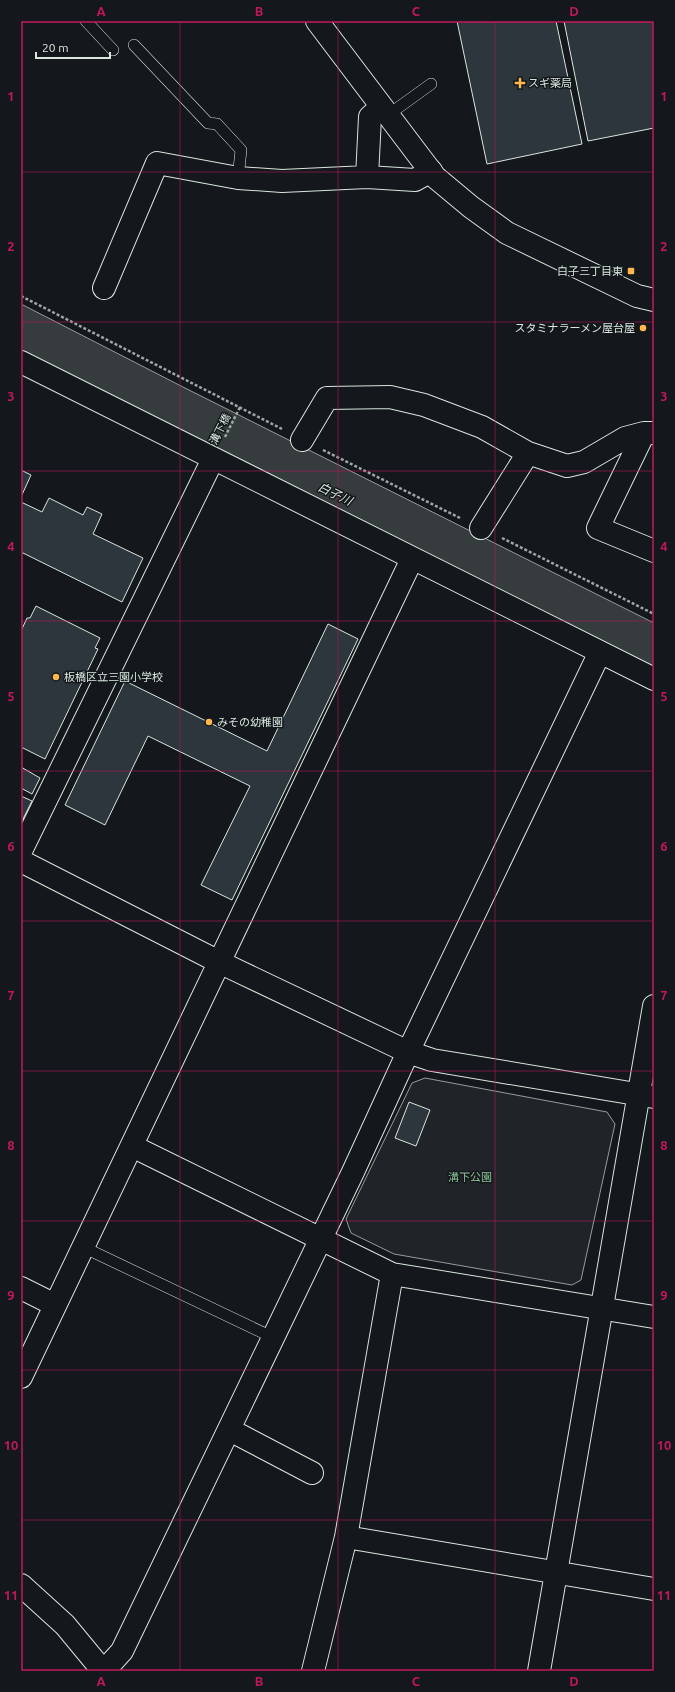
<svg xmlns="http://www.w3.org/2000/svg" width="675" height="1692" font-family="Ubuntu,'Noto Sans JP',sans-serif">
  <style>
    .green { fill: #202428; stroke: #939e99 }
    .water { fill: #363b3e; stroke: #939e99 }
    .building { fill: #2c363c; stroke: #d8e6dc }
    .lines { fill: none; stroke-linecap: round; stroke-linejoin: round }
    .service-casing { stroke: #d8e6dc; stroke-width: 12 }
    .minor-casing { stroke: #d8e6dc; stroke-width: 24 }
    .tertiary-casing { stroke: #d8e6dc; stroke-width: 24 }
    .path { stroke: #9da8a2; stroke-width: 2.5; stroke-dasharray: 3 2; stroke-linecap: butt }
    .service { stroke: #14181c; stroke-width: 11 }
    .minor { stroke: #14181c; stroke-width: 22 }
    .tertiary { stroke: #14181c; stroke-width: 22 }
    .grid { fill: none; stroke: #c2185b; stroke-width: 1; stroke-opacity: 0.55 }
    .poi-dot { fill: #ffb74d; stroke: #14181c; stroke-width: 1.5 }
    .labels { text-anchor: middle; stroke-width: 3; stroke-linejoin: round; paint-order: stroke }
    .poi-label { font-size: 11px; fill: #d8e6dc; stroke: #14181c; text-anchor: start }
    .street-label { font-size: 11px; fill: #d8e6dc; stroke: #14181c }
    .park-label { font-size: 11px; fill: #8ac095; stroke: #14181c }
    .water-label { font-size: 12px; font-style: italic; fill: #d8e6dc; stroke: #14181c }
    .neatline { fill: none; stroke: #c2185b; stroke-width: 1.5 }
    .grid-label { font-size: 13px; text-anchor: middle; font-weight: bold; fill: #c2185b }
  </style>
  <rect width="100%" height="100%" fill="#14181c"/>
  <path class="green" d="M425,1078L607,1112L615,1124L581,1280L572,1285L394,1254L351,1233L346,1219L412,1083Z"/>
  <path class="water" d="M21,304L183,387L654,623V667L21,351Z"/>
  <path class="building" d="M457,21H556L582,144L487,164Z
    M564,21H654V128L588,141Z
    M21,470L31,475L21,497Z
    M49,498L83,515L87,507L102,514L93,534L143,558L122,602L21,552V502L42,512Z
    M36,606L100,638L95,648L98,649L45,759L21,747V631L27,618H30Z
    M328,624L358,639L232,900L201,885L250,786L148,736L105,825L65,805L125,681L267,751Z
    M21,767L40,778L32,794L21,788Z
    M21,796L32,801L21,823Z
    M409,1102L430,1110L416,1146L395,1138Z"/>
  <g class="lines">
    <defs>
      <path id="service" d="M86,21L113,50
        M134,45L208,123L217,124L241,150L238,178
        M388,115L431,84
        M83,1247L274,1338"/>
      <path id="minor" d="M367,177L370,117L381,107
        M104,288L157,163L238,178L282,181L367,177L415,180L431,171
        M21,362L654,679
        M644,433L598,528L654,551
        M302,440L327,398L390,397L424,405L482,427L528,453L567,466L584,462L625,438L644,433H654
        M481,528L528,453
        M21,851L213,459
        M21,861L219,962L408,1052L432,1060L654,1097
        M132,1146L392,1274L654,1317
        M21,1288L55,1305
        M21,1377L412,559
        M230,1430L312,1473
        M346,1537L654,1589
        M104,1671L122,1651L353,1172L408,1052L600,652
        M313,1671L346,1537L392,1274
        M539,1671L654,1006"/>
      <path id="tertiary" d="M317,21L435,177L471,207L507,233L637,296L654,300
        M21,1585L65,1625L103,1671"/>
    </defs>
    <use href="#service" class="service-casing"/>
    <use href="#minor" class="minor-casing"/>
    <use href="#tertiary" class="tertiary-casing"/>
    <path class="path" d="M21,296L282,429
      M225,437L240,407
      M323,450L460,518
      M502,538L654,614"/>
    <use href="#service" class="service"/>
    <use href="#minor" class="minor"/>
    <use href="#tertiary" class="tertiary"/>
  </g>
  <path class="grid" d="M180,21V1671M338,21V1671M495,21V1671M21,172H654M21,322H654M21,471H654M21,621H654M21,771H654M21,921H654M21,1071H654M21,1221H654M21,1370H654M21,1520H654"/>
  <g class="poi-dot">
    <path d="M518 77h4v4h4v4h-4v4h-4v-4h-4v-4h4z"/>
    <rect x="627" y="267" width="8" height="8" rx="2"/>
    <circle cx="643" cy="328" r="4"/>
    <circle cx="56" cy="677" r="4"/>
    <circle cx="209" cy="722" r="4"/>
  </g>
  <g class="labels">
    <g class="poi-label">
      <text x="528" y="87">スギ薬局</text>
      <text x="623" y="275" text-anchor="end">白子三丁目東</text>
      <text x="635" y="332" text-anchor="end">スタミナラーメン屋台屋</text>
      <text x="64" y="681">板橋区立三園小学校</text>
      <text x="217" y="726">みその幼稚園</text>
    </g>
    <g class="street-label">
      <text transform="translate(220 429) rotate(-63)" y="4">溝下橋</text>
    </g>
    <g class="park-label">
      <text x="470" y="1181">溝下公園</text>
    </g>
    <g class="water-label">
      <text transform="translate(335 494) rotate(26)" y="4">白子川</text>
    </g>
  </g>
  <rect width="675" height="1692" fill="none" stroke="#14181c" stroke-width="44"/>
  <path d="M36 52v6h74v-6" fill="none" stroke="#d8e6dc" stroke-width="2"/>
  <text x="42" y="52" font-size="12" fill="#d8e6dc" stroke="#14181c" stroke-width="3" paint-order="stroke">20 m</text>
  <rect x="22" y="22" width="631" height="1648" class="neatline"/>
  <g class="grid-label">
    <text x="101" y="16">A</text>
    <text x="259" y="16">B</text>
    <text x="416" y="16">C</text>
    <text x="574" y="16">D</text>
    <text x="11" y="101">1</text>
    <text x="664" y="101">1</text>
    <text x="11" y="251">2</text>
    <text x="664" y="251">2</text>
    <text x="11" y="401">3</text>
    <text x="664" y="401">3</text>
    <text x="11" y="551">4</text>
    <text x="664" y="551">4</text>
    <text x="11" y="701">5</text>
    <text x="664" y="701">5</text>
    <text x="11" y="851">6</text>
    <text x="664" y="851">6</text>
    <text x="11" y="1000">7</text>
    <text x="664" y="1000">7</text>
    <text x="11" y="1150">8</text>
    <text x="664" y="1150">8</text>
    <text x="11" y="1300">9</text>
    <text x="664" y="1300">9</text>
    <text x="11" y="1450">10</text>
    <text x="664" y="1450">10</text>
    <text x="11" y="1600">11</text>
    <text x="664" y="1600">11</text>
    <text x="101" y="1686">A</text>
    <text x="259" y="1686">B</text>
    <text x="416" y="1686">C</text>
    <text x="574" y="1686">D</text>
  </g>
</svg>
